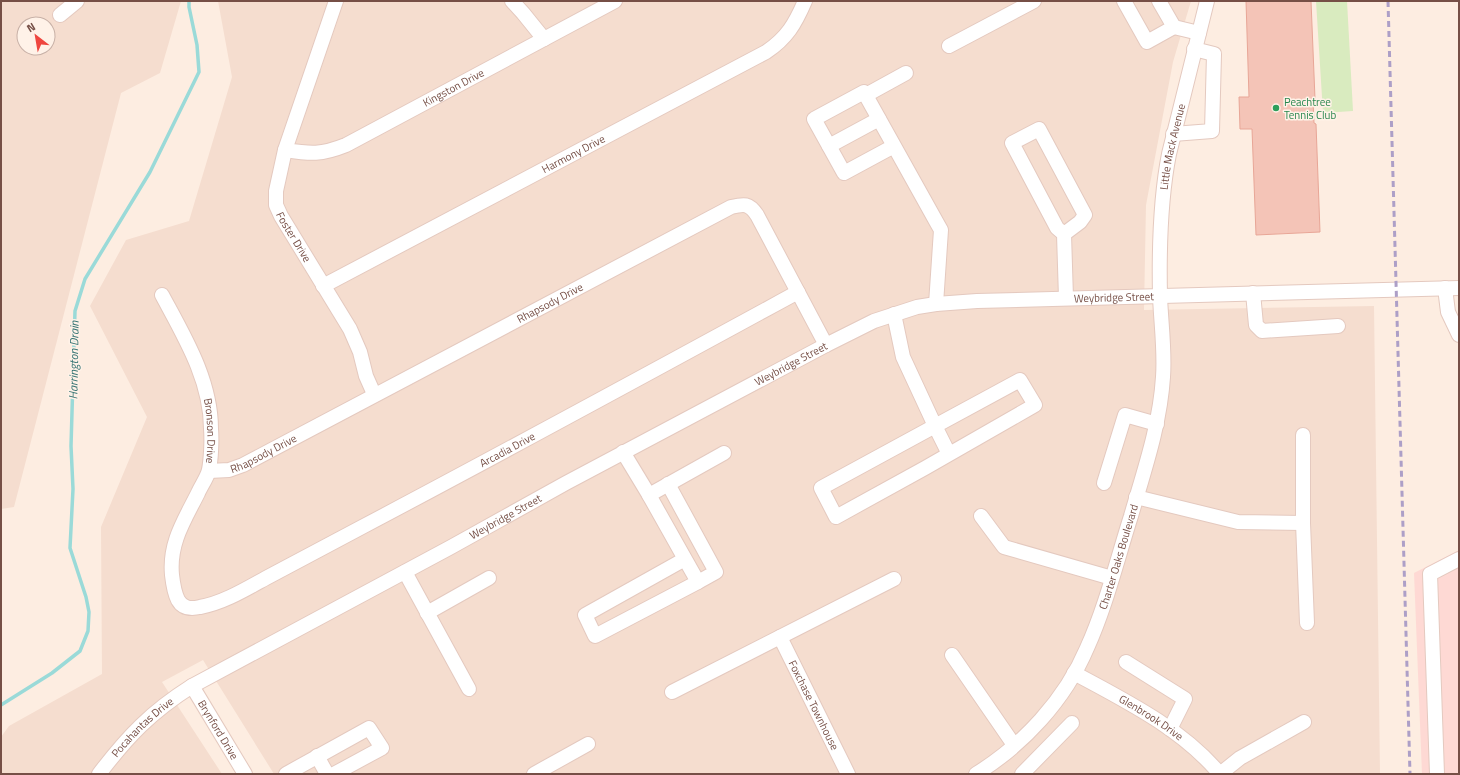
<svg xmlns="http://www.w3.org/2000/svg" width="1460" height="775" font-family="'Titillium Web',sans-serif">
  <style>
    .residential { fill: #f5ddcf; fill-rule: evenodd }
    .commercial { fill: #fed9d4 }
    .green { fill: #d9ebbf }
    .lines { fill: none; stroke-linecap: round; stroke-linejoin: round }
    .stream { stroke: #9adad8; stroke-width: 3.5 }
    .building { fill: #f4c4b7; stroke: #e8a697 }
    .minor-casing { stroke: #e4c9bf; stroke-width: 16 }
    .minor { stroke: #fff; stroke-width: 14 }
    .rail { stroke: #ad9fc7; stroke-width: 3; stroke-dasharray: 6 4; stroke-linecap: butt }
    .leisure-dot { fill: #2e9e5b; stroke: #fff2e8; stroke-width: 1.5 }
    .labels { text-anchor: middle; stroke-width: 3; stroke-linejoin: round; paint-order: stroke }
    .street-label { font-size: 11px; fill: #764f46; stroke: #fff2e8 }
    .leisure-label { font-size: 11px; fill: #27864d; stroke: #fff2e8; text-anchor: start }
    .water-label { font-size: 12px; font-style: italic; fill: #377574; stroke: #fff2e8 }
  </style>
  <rect width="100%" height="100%" fill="#fdede1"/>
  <path class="residential" d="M1,1H181L160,73L121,93L14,507L1,509ZM24,24H48V48H24Z
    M218,1H1191L1173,62L1146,205L1144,310L1374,306L1380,774H274L203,660L162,682L222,774H1V737L9,726L102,674L101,527L147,417L90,306L126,240L189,221L232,77Z"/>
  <path class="commercial" d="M1459,550V774H1422L1414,573Z"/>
  <path class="green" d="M1316,1H1347L1353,111L1323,113Z"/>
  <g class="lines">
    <path class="stream" d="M1,705L52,673L80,651L88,631L89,612L86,597L70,548L73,489L71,446L75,311L85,279L150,172L199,72L197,45L189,7V1"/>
  </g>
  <path class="building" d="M1246,1H1311L1315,99H1313L1314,123L1316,124L1320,232L1256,235L1252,129H1240L1239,97H1249Z"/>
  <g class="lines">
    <defs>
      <g id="minor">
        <path id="s1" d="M336,1L285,150L276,191V205L281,216L350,329L360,352L366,376L374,394"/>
        <path d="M512,1L523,13L544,39"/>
        <path d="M1124,1L1147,42L1174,27"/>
        <path d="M1159,1L1174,27L1199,33"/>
        <path d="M60,15L77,1"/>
        <path d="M949,46L1034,1"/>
        <path d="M866,95L906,73"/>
        <path d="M1173,134L1212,131L1214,54L1194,49"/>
        <path d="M829,146L879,119"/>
        <path d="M894,146L844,173L814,119L864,92L937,223L941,230L936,304"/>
        <path id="s2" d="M285,150C311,154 321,155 346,145L615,1"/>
        <path d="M1064,234L1080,222L1085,215L1039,129L1012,143L1057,228L1064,234L1066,298"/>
        <path id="s3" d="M323,286L766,52C787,38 795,24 805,1"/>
        <path d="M1445,288L1448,312L1459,335"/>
        <path d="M1253,293L1256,325L1262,331L1338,326"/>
        <path id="s4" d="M162,295C184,336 211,380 211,429C212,440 211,459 209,470C207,478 201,486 198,493C184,521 169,543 172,575C173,584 174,592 178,600C183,609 191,609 200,607C223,603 246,589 266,578C298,561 330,544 362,527C508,450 653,371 798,292"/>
        <path d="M894,314L903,357L935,426L1020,380L1035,405L925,468L836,517L821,488L935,426L949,454"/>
        <path d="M623,452L649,495L685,559L585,615L595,636L698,582L685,559"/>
        <path id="s5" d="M209,471L229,470L243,465L731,207C744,204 749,203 757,215L826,345"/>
        <path d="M1104,483L1125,415L1157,424"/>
        <path d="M668,484L716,572L698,582"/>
        <path d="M649,495L724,453"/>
        <path d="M1136,497L1238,522L1303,523V435"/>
        <path d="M981,516L1004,547L1112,578"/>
        <path d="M1303,523L1307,623"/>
        <path d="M405,572L469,689"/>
        <path d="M427,613L489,578"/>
        <path id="s6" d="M780,637L848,774"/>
        <path d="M952,655L1014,745"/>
        <path d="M1126,662L1185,699L1170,729"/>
        <path id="s7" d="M1074,673C1126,701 1181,728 1220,774"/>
        <path id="s8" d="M192,686L245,774"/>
        <path d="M672,692L894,579"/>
        <path d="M317,756L327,774"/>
        <path id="s9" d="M99,774C128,736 151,712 192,686L451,547L566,483L826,345L874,321L917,307L936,304L977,301L1459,288"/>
        <path d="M286,774L369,728L382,748L334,774"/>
        <path d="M534,774L588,744"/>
        <path id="s10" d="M976,774C1023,745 1065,700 1087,648C1106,606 1117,560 1131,516C1144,471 1160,425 1163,377C1165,351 1161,323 1160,296C1159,249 1160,200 1169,154L1207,1"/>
        <path d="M1022,774L1072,723"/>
        <path d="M1220,774L1240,758L1304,722"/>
        <path d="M1437,774L1430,574L1459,559"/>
      </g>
    </defs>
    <use href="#minor" class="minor-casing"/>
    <use href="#minor" class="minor"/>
    <path class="rail" d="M1388,1L1410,774"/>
  </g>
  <circle class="leisure-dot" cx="1276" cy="108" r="4"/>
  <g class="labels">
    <g class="street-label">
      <text dy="4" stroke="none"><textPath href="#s2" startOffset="184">Kingston Drive</textPath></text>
      <text dy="4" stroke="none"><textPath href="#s10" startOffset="684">Little Mack Avenue</textPath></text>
      <text dy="4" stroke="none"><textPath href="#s3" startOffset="283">Harmony Drive</textPath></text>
      <text dy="4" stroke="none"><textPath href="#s1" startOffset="250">Foster Drive</textPath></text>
      <text dy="4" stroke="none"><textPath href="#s9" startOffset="1145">Weybridge Street</textPath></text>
      <text dy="4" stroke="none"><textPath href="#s5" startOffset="382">Rhapsody Drive</textPath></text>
      <text dy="4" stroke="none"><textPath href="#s9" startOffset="809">Weybridge Street</textPath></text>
      <text dy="4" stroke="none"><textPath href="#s4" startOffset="146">Bronson Drive</textPath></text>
      <text dy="4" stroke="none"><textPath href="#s4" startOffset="695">Arcadia Drive</textPath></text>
      <text dy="4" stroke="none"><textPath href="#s5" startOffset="58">Rhapsody Drive</textPath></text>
      <text dy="4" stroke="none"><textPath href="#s9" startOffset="485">Weybridge Street</textPath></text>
      <text dy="4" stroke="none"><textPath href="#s10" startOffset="267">Charter Oaks Boulevard</textPath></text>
      <text dy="4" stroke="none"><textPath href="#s6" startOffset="76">Foxchase Townhouse</textPath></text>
      <text dy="4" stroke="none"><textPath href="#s7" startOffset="89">Glenbrook Drive</textPath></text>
      <text dy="4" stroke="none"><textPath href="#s9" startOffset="64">Pocahantas Drive</textPath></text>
      <text dy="4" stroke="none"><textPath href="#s8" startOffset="51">Brynford Drive</textPath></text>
    </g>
    <g class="leisure-label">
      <text x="1284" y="106">Peachtree<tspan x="1284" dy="13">Tennis Club</tspan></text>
    </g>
    <g class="water-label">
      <text transform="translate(74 360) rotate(-89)" y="4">Harrington Drain</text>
    </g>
  </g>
  <rect width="1460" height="775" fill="none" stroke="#764f46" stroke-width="4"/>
  <g transform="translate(36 36) rotate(329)"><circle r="19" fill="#fff2e8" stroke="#c8b1a7"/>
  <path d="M0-3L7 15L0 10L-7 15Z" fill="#ef463f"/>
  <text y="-6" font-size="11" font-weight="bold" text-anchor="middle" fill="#764f46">N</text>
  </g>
</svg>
